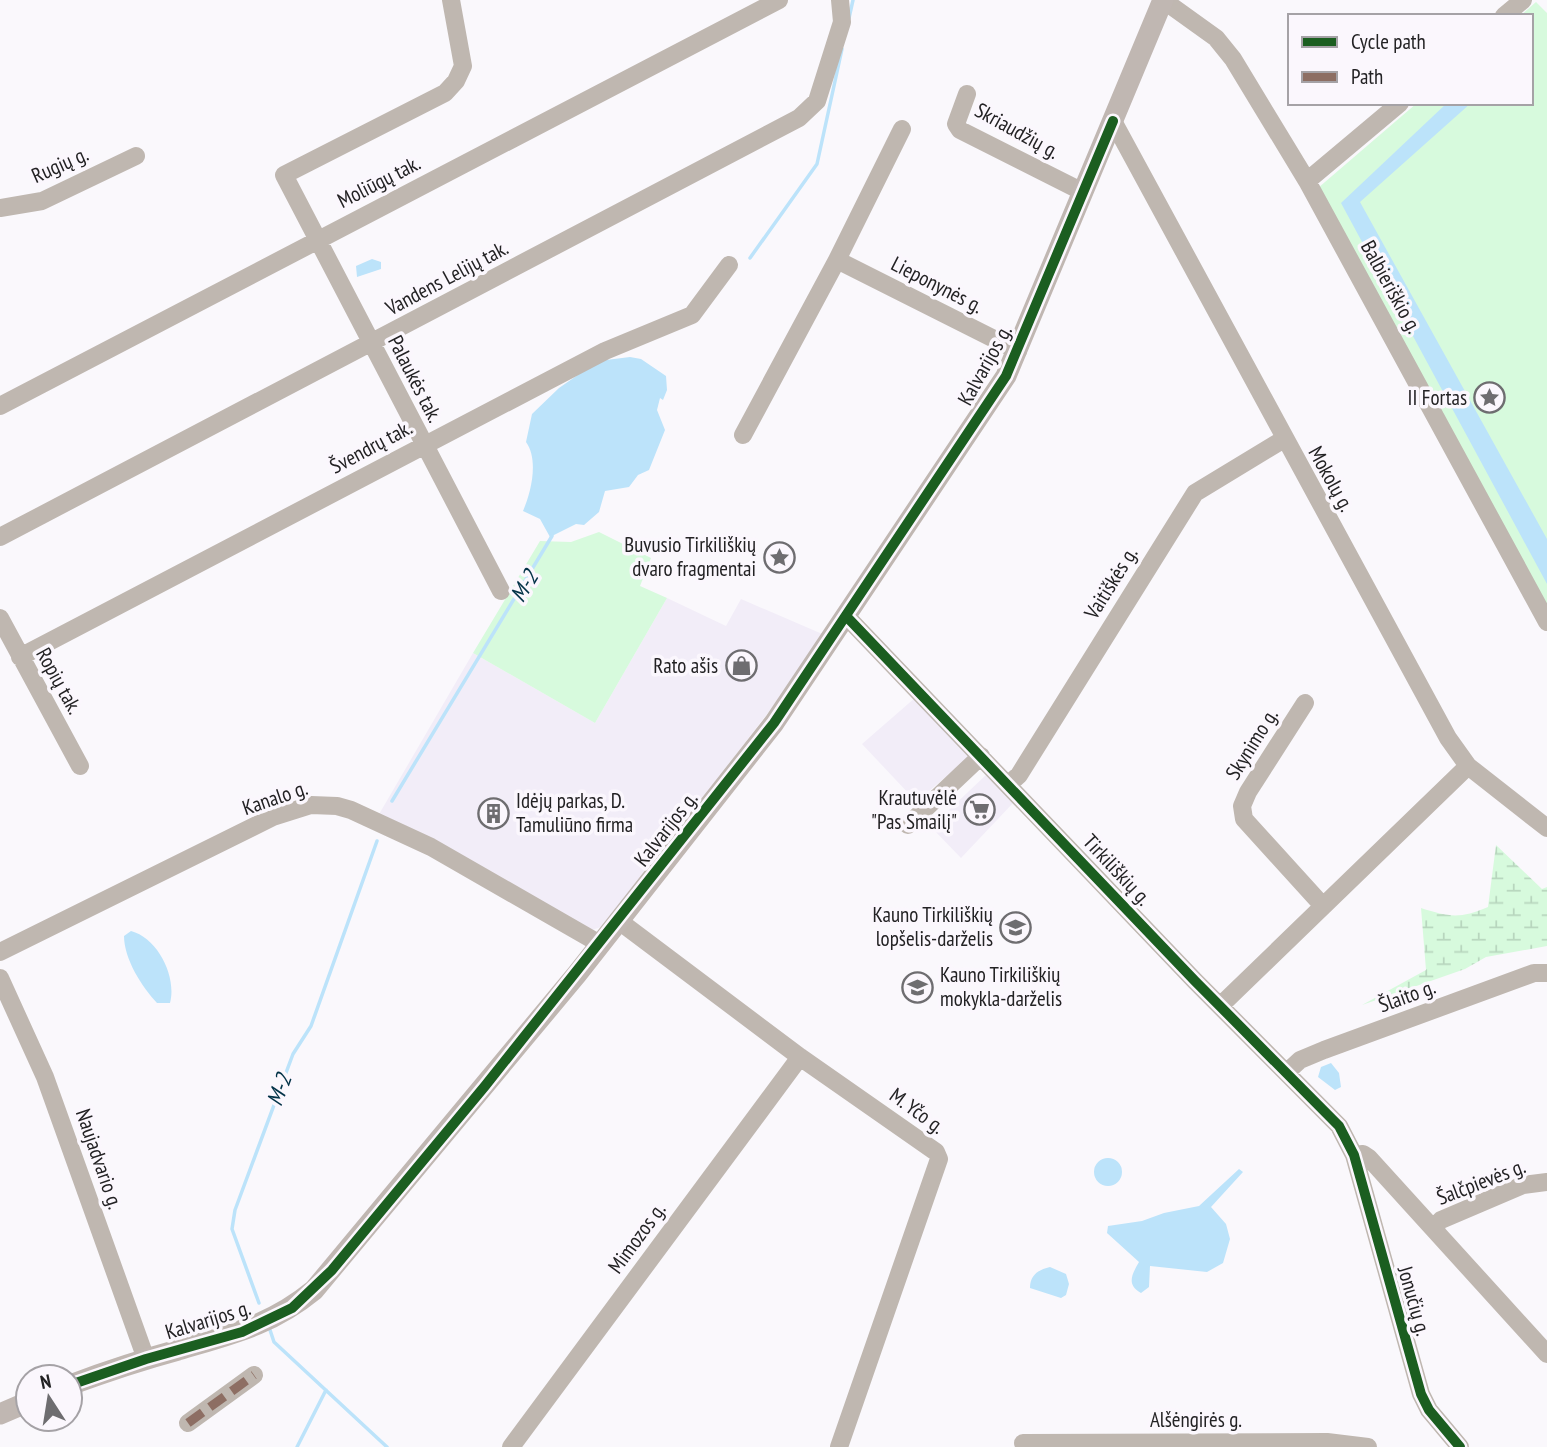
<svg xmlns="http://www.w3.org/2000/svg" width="1547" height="1447" font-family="'PT Sans Narrow',sans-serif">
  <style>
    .commercial { fill: #f2edf8 }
    .grass { fill: #d7fadd }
    .wetland { fill: url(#wetland-marsh) }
    .water { fill: #bce3fa }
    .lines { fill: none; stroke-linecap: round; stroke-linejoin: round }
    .stream { stroke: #bce3fa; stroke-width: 3.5 }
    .minor { stroke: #bfb7b0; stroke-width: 18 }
    .major { stroke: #c0b7b2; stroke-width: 21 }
    .quiet { stroke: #8d6e63; stroke-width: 9; stroke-dasharray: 18 9; stroke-linecap: butt }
    .cycleway-casing { stroke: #fbf7fd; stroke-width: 15 }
    .cycleway { stroke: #1b5e20; stroke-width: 10 }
    .labels { text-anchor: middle; stroke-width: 7; stroke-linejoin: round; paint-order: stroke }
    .street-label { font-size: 21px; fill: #232224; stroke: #fbf7fd }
    .poi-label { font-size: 21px; fill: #232224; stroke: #fbf7fd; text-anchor: end }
    .water-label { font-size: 23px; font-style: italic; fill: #023247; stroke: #fbf7fd }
  </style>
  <defs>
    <pattern id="wetland-marsh" width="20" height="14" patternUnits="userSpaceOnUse" patternTransform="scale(1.75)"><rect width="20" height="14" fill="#d7fadd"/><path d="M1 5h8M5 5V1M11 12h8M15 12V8" fill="none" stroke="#b8d6be"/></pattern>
  </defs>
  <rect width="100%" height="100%" fill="#faf8fc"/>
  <path class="commercial" d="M667,598L726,626L741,599L827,636L604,926L589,931L378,816L473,653L595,723Z
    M916,697L969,757L922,797L916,792L911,796L862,744Z
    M986,775L1014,802L961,858L931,827Z"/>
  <path class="grass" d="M1536,2L1547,13V608L1318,188L1417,103H1531V16H1520Z
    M599,532L651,558L640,586L667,598L595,723L473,653L540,541L571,542Z"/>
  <path class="wetland" d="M1496,845L1542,889L1547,887V946L1486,957L1465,969L1362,1005L1426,970L1421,908C1449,917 1460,919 1488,907Z"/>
  <path class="water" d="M1447,103H1471L1360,202L1547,539V584L1341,203Z
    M372,259L381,262V269L357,277L356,266Z
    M630,357L641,359L666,376L667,390L663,400L660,398L657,410L665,430L649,470L638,475L629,487L605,491L599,512L584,525L576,524L550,537L540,519L523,511C531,493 539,460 526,442L532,414L559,388L598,361Z
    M131,931C158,938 177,977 170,1003H157C142,987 124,959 124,936Z
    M1331,1063L1339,1073L1341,1087L1335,1090L1318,1077L1321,1067Z
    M1094 1172a14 14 0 1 1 28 0a14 14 0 1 1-28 0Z
    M1239,1169L1243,1172L1211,1207L1226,1224L1230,1239L1223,1263L1207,1272L1150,1266L1149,1287L1141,1293C1126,1285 1132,1274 1139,1262L1107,1233L1108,1226L1142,1221L1164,1213L1199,1206Z
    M1050,1267L1066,1274L1069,1284L1066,1295L1061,1298L1030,1288C1030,1275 1038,1270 1050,1267Z"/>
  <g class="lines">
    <path class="stream" d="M849,18L853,0
      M750,258L817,164L842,49
      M392,801L552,536
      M259,1303L232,1229L235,1210L293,1054L311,1026L377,841
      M270,1330L274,1342L387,1447
      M297,1447L326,1390"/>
    <path class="minor" d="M451,0L463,66L456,81L445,93L284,175L501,591
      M1163,0L1216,38L1233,59L1307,181L1547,622
      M1504,16L1523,0
      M967,94L956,124L960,130L1083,192
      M1113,121L1448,738L1468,766L1547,828
      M1307,181L1400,103
      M0,208L42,201L136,156
      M837,260L1018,351
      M0,406L779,0
      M743,435L837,260L902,129
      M0,537L799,118L817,101L842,22L840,0
      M846,616L1195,981L1339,1126L1354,1155L1421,1394L1429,1410L1460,1447
      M0,618L80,766
      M20,657L605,351L692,315L729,265
      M1305,703L1248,792L1242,806L1244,819L1323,906
      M1009,784L1019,775L1195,493L1284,439
      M908,825L981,756
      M619,921L800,1057L936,1152L939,1159L839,1447
      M0,952L273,817L311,805L337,806L351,810L431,847L600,944
      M0,978L45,1077L146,1359
      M1220,1006L1468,766
      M1287,1072L1300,1060L1324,1050L1534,973H1547
      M1354,1155L1363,1154L1369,1158L1547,1354
      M1434,1227L1441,1220L1523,1185L1547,1182
      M188,1423L254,1375
      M1023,1443L1327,1442L1368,1447
      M511,1447L800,1057"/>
    <path class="major" d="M70,1385C105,1372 141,1360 178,1350C231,1334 270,1326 314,1290L577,974L774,723L1006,376L1163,0
      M0,1414L28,1402"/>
    <path class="quiet" d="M188,1423L254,1375"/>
    <defs>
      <path id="cycleway" d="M846,616L1195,981L1339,1126L1354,1155L1421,1394L1429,1410L1460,1447
        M70,1385L146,1359L242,1332L292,1308L332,1270L485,1086L774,723L1006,376L1113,121"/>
    </defs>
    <use href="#cycleway" class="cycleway-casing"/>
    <use href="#cycleway" class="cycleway"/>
  </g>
  <defs>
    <symbol id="sight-ring" viewBox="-11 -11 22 22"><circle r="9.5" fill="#fbf7fd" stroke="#6e6d70" stroke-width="1.5"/><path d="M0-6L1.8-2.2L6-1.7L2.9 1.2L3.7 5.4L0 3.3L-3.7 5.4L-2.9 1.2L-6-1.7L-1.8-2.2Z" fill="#6e6d70"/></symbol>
    <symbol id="shop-ring" viewBox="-11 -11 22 22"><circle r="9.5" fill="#fbf7fd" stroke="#6e6d70" stroke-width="1.5"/><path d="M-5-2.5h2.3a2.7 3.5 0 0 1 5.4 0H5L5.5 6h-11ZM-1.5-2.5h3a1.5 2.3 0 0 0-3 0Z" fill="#6e6d70"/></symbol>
    <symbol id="supermarket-ring" viewBox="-11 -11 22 22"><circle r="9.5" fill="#fbf7fd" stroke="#6e6d70" stroke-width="1.5"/><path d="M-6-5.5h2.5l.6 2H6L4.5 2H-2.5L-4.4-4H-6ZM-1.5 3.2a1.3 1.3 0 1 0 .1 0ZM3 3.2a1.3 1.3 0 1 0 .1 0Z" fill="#6e6d70"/></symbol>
    <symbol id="building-ring" viewBox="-11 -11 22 22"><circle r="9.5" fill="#fbf7fd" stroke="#6e6d70" stroke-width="1.5"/><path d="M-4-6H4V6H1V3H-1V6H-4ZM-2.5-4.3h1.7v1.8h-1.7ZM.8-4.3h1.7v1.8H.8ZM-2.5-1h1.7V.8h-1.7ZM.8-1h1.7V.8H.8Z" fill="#6e6d70"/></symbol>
    <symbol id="school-ring" viewBox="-11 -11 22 22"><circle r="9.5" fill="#fbf7fd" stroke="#6e6d70" stroke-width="1.5"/><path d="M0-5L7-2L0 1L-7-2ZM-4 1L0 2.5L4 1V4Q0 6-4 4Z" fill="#6e6d70"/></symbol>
  </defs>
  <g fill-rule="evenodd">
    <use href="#sight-ring" x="1472" y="380" width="35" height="35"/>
    <use href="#sight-ring" x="762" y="540" width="35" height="35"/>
    <use href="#shop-ring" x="724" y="648" width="35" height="35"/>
    <use href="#supermarket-ring" x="962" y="792" width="35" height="35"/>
    <use href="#building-ring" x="476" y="796" width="35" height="35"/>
    <use href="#school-ring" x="998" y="910" width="35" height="35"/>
    <use href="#school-ring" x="900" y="970" width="35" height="35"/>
  </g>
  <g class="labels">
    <g class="street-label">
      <text transform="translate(1017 131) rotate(29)" y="7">Skriaudžių g.</text>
      <text transform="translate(60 165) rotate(-24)" y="7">Rugių g.</text>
      <text transform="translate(379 182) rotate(-27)" y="7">Moliūgų tak.</text>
      <text transform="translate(447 278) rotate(-28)" y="7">Vandens Lelijų tak.</text>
      <text transform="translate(937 285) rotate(27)" y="7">Lieponynės g.</text>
      <text transform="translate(1391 287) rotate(61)" y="7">Balbieriškio g.</text>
      <text transform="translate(985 365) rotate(-61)" y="7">Kalvarijos g.</text>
      <text transform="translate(415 379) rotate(63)" y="7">Palaukės tak.</text>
      <text transform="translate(371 447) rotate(-28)" y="7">Švendrų tak.</text>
      <text transform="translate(1331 479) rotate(61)" y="7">Mokolų g.</text>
      <text transform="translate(1111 583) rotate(-58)" y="7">Vaitiškės g.</text>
      <text transform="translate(59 681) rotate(61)" y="7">Ropių tak.</text>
      <text transform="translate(1252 744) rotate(-58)" y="7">Skynimo g.</text>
      <text transform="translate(275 798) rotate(-19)" y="7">Kanalo g.</text>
      <text transform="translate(666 829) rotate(-52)" y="7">Kalvarijos g.</text>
      <text transform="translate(1117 870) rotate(47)" y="7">Tirkiliškių g.</text>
      <text transform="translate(1407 996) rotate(-20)" y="7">Šlaito g.</text>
      <text transform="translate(917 1111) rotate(36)" y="7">M. Yčo g.</text>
      <text transform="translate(99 1159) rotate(71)" y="7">Naujadvario g.</text>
      <text transform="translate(1481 1182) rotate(-21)" y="7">Šalčpievės g.</text>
      <text transform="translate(637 1238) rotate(-54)" y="7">Mimozos g.</text>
      <text transform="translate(1414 1301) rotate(74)" y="7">Jonučių g.</text>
      <text transform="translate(208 1320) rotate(-17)" y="7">Kalvarijos g.</text>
      <text x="1196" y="1427">Alšėngirės g.</text>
    </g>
    <g class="poi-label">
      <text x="1467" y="405">II Fortas</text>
      <text x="756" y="552">Buvusio Tirkiliškių<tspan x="756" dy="24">dvaro fragmentai</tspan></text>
      <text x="718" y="673">Rato ašis</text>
      <text x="957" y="805">Krautuvėlė<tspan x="957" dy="24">"Pas Smailį"</tspan></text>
      <text x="516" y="808" text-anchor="start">Idėjų parkas, D.<tspan x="516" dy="24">Tamuliūno firma</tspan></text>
      <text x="993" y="922">Kauno Tirkiliškių<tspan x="993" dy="24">lopšelis-darželis</tspan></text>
      <text x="940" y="982" text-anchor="start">Kauno Tirkiliškių<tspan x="940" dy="24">mokykla-darželis</tspan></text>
    </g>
    <g class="water-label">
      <text transform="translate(524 586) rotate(-59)" y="8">M-2</text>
      <text transform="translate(279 1090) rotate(-70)" y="8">M-2</text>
    </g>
  </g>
  <rect x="1288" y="14" width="245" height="91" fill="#fbf7fd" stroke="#a5a2a6" stroke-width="2"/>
  <rect x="1302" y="37" width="35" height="10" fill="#1b5e20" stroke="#a5a2a6" stroke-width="2"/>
  <text x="1351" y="49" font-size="21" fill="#232224">Cycle path</text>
  <rect x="1302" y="72" width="35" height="10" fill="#8d6e63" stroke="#a5a2a6" stroke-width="2"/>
  <text x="1351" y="84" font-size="21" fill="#232224">Path</text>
  <g transform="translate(49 1398) rotate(348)"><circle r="33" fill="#fbf7fd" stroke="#a5a2a6" stroke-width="2"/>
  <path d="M0-5L12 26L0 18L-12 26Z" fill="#6e6d70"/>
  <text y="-10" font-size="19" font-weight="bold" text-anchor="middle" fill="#232224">N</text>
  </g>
</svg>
